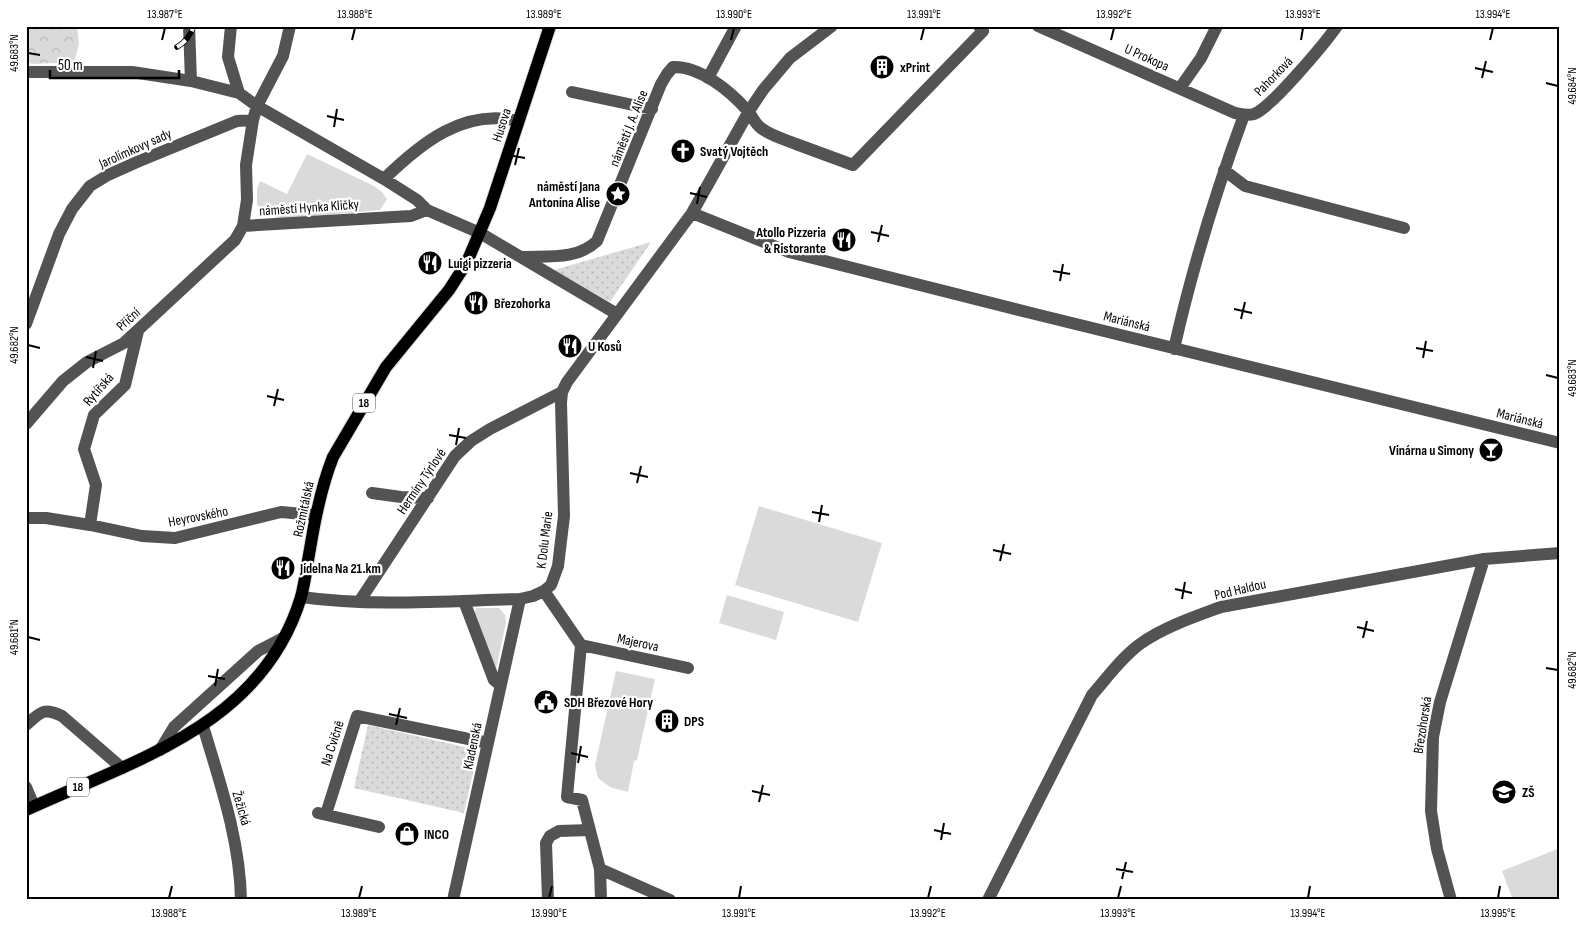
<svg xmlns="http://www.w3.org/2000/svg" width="1586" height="926" font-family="'Sofia Sans Condensed',sans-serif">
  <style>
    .grass { fill: #dadada }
    .forest { fill: url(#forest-crowns) }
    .park { fill: url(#park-dots) }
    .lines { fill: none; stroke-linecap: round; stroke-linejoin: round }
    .major-casing { stroke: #dbdbdb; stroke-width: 14 }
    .minor { stroke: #535353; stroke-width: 12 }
    .major { stroke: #000; stroke-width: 12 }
    .rail-casing { stroke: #000; stroke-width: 5.5 }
    .rail { stroke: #fff; stroke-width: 4; stroke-dasharray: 11; stroke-linecap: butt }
    .ticks { fill: none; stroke: #000; stroke-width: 2 }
    .labels { text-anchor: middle; stroke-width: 4.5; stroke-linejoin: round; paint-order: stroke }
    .shield { fill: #fff; stroke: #4c4c4c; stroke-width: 1 }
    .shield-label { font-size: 12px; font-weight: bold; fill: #000 }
    .street-label { font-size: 14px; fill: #000; stroke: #fff }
    .poi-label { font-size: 14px; font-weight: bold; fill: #000; stroke: #fff; text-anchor: start }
    .neatline { fill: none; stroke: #000; stroke-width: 2 }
    .ticks-label { font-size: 12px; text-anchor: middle; fill: #000 }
  </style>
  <defs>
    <pattern id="forest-crowns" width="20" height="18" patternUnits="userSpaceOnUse" patternTransform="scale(1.25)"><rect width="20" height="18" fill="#dadada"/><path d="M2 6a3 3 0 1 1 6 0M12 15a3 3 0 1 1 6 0" fill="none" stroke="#b9b9b9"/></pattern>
    <pattern id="park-dots" width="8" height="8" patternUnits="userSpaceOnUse" patternTransform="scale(1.25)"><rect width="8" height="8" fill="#dadada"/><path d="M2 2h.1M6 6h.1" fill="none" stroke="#b9b9b9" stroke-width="1.8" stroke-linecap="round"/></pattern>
  </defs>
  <rect width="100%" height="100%" fill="#fff"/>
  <path class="grass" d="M307,154L374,186L382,192L387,199L380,210L282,219L267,215L257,205V189L260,181L287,194Z
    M759,506L882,543L858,622L735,585Z
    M727,595L784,612L776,640L719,623Z
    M476,608H499L505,615L506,623L496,669L493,668L474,616Z
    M616,671L655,679L637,760L634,761L628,792L610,787L598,778L595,765Z
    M1560,848V900H1513L1502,871Z"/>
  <path class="forest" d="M26,26H77L79,44L74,62L32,64L26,61Z"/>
  <path class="park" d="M651,242L610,302L554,270Z
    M368,725L478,750L464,813L354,788Z"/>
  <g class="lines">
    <defs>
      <path id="major" d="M26,810C134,760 262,726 301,597C305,582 307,565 310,549C315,518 321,487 333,457L386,367L449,290L467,262L490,208L550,26"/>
    </defs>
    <use href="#major" class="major-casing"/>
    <path class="minor" d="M189,26L191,81
      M231,26L228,57L239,93
      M1038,26L1235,113C1241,114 1247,116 1254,114C1271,108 1325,43 1337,26
      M26,72H132L191,81L239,93L257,106L384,179L417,200L427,210L480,233L617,314
      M708,78L736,26
      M1180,88L1201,58L1217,26
      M572,92L652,109
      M1224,170L1245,186L1404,228
      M384,179C421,143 464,108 518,121
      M692,213L789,252L1035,314L1560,443
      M243,226L411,216L427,210
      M523,257C549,256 577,260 597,241L661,84L667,74L673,67C700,66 730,91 747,110C752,115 755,124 761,128C771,136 784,139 796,144C815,151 834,158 853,165L983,31L979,26
      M26,324L59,234L72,209L90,186L108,175L137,162L237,121L253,120
      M1174,349C1192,269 1216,191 1244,115
      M26,424L63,381L87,362L124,343L235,240L243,226L247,200L246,165L253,120L257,106L283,56L290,26
      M372,493L401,497L428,498
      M26,518H46L90,525L142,536L175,538L281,512L315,515
      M90,525L96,485L84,449L94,415L125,385L138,331
      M544,591L581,645L567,797L582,800L600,869L670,900
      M301,597C373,607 447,601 520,599L533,596L544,591L551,585L558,566L564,516L561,403L562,392L567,382L692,213L749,111L763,90L790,58L832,26
      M464,601L494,680L500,685
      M359,602L455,456L471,441L490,429L562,392
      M581,645L688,668
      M26,725C41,712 43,707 62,716L122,768
      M203,726C220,783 240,840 241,900
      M160,750L174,727L258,651L283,638
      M26,787L34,806
      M318,813L379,827
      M326,814L357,716L488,743
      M600,869L601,900
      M453,900L520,599
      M548,900L546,843L550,836L559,831L590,830
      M988,900L1092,695C1107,678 1121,658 1140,644C1164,627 1194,617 1221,607L1484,559L1560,553
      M1451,900L1437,849L1431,811L1433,737L1440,702L1484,559"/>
    <use href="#major" class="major"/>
    <defs>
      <path id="rail" d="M177,47C186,42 190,35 194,26"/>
    </defs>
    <use href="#rail" class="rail-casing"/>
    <use href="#rail" class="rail"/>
  </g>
  <path class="ticks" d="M162,40L165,28M352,40L355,28M542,40L544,28M731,40L734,28M921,40L924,28M1111,40L1114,28M1301,40L1303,28M1490,40L1493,28M28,53L40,55M1475,68L1493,72M1482,78L1486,61M1546,83L1558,86M327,116L344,120M334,127L337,109M508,155L525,158M515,165L519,148M690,193L707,197M697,204L700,187M871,232L889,236M878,242L882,225M1053,271L1070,274M1060,281L1063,264M1234,309L1252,313M1241,319L1245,302M28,345L40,348M1416,348L1433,351M86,357L103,361M1423,358L1426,341M93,368L96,351M1546,375L1558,378M267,396L284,400M274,406L278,389M449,435L466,438M456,445L459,428M630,473L648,477M637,483L641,466M812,512L829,515M819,522L822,505M993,550L1011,554M1000,561L1004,544M1175,589L1192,593M1182,599L1185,582M1357,627L1374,631M28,637L40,640M1363,638L1367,621M1546,668L1558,670M208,676L225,679M215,686L218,669M389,714L407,718M396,725L400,708M571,753L588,757M578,763L581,746M752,791L770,795M759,802L763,785M934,830L951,834M941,840L944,823M1116,869L1133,872M1122,879L1126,862M169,898L172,886M359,898L362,886M549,898L552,886M739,898L741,886M928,898L931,886M1118,898L1121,886M1308,898L1310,886M1498,898L1500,886"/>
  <defs>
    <symbol id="building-disc" viewBox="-11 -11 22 22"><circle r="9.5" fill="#000" stroke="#fff"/><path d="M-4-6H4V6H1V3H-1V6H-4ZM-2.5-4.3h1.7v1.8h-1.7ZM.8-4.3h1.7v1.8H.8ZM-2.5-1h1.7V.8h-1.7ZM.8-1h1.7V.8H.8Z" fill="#fff"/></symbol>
    <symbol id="church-disc" viewBox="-11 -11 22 22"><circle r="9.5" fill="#000" stroke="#fff"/><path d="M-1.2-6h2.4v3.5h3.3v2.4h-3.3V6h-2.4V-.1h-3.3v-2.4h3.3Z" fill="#fff"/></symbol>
    <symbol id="sight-disc" viewBox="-11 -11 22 22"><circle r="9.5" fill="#000" stroke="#fff"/><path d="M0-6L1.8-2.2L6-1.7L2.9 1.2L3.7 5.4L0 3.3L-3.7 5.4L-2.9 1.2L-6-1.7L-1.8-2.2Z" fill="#fff"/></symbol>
    <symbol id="restaurant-disc" viewBox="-11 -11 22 22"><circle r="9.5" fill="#000" stroke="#fff"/><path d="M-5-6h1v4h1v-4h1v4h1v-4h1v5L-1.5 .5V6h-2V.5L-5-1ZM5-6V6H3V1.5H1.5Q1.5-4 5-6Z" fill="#fff"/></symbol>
    <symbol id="bar-disc" viewBox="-11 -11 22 22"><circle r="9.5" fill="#000" stroke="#fff"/><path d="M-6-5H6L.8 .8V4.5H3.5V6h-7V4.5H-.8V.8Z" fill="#fff"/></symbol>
    <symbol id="civic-disc" viewBox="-11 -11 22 22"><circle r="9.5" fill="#000" stroke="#fff"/><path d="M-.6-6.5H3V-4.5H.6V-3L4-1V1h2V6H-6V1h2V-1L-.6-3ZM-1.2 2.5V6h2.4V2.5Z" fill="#fff"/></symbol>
    <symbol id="school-disc" viewBox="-11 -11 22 22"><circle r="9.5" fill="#000" stroke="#fff"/><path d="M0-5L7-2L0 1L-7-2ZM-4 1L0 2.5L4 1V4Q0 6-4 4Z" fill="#fff"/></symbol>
    <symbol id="shop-disc" viewBox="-11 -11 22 22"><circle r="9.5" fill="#000" stroke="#fff"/><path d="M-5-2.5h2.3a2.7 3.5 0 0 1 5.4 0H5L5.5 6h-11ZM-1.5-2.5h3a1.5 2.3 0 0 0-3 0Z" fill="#fff"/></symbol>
  </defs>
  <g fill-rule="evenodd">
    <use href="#building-disc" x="868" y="53" width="28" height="28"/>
    <use href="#church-disc" x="669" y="137" width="28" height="28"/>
    <use href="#sight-disc" x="604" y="180" width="28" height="28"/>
    <use href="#restaurant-disc" x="830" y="226" width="28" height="28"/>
    <use href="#restaurant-disc" x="416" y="249" width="28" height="28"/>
    <use href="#restaurant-disc" x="462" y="289" width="28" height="28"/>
    <use href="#restaurant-disc" x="556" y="332" width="28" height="28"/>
    <use href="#bar-disc" x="1477" y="436" width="28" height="28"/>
    <use href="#restaurant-disc" x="269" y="554" width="28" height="28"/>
    <use href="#civic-disc" x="532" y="688" width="28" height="28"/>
    <use href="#building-disc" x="653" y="707" width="28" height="28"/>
    <use href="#school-disc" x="1490" y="778" width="28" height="28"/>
    <use href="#shop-disc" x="393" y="820" width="28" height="28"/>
  </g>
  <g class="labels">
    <g class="shield">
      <rect x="353" y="393.5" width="22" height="19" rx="4"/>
      <rect x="67" y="777.5" width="22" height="19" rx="4"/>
    </g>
    <g class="shield-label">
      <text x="364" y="407">18</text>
      <text x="78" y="791">18</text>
    </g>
    <g class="street-label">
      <text transform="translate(1147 57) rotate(24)" y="5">U Prokopa</text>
      <text transform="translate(1273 76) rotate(-46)" y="5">Pahorková</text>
      <text transform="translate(501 125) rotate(-72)" y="5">Husova</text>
      <text transform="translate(628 128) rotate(-68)" y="5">náměstí J. A. Alise</text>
      <text transform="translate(135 148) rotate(-24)" y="5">Jarolímkovy sady</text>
      <text transform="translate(309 207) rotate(-4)" y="5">náměstí Hynka Kličky</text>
      <text transform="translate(128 319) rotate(-42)" y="5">Příční</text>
      <text transform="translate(1127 321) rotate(14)" y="5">Mariánská</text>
      <text transform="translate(98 389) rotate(-49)" y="5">Rytířská</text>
      <text transform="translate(1520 418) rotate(14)" y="5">Mariánská</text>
      <text transform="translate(421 481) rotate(-56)" y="5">Hermíny Týrlové</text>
      <text transform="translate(303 509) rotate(-78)" y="5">Rožmitálská</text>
      <text transform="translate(198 516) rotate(-11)" y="5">Heyrovského</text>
      <text transform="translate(544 540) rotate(-83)" y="5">K Dolu Marie</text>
      <text transform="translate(1240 589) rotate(-13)" y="5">Pod Haldou</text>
      <text transform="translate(638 642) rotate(12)" y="5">Majerova</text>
      <text transform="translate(1422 725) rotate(-81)" y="5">Březohorská</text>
      <text transform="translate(332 743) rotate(-72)" y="5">Na Cvičně</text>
      <text transform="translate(472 746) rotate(-78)" y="5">Kladenská</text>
      <text transform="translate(242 808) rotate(74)" y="5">Žežická</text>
    </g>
    <g class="poi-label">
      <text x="900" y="72">xPrint</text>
      <text x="700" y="156">Svatý Vojtěch</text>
      <text x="600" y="191" text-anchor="end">náměstí Jana<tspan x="600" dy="16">Antonína Alise</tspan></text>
      <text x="826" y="237" text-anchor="end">Atollo Pizzeria<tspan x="826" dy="16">&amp; Ristorante</tspan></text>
      <text x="448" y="268">Luigi pizzeria</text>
      <text x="494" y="308">Březohorka</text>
      <text x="588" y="351">U Kosů</text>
      <text x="1474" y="455" text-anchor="end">Vinárna u Simony</text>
      <text x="300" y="573">Jídelna Na 21.km</text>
      <text x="564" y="707">SDH Březové Hory</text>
      <text x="684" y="726">DPS</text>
      <text x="1522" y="797">ZŠ</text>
      <text x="424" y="839">INCO</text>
    </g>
  </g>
  <rect width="1586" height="926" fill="none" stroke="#ffffff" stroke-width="55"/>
  <path d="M50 70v8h129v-8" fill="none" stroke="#000000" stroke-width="2.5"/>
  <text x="58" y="70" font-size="15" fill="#000000" stroke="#ffffff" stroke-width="4" paint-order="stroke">50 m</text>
  <rect x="28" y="28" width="1530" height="870" class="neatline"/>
  <g class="ticks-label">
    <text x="165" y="18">13.987°E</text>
    <text x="355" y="18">13.988°E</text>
    <text x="544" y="18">13.989°E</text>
    <text x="734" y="18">13.990°E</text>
    <text x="924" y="18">13.991°E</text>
    <text x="1114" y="18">13.992°E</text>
    <text x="1303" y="18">13.993°E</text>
    <text x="1493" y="18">13.994°E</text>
    <text transform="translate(14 53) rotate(-90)" y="4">49.683°N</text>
    <text transform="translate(1572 86) rotate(-90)" y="4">49.684°N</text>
    <text transform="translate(14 345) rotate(-90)" y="4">49.682°N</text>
    <text transform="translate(1572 378) rotate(-90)" y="4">49.683°N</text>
    <text transform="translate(14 637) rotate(-90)" y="4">49.681°N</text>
    <text transform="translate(1572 670) rotate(-90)" y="4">49.682°N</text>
    <text x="169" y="917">13.988°E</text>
    <text x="359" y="917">13.989°E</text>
    <text x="549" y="917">13.990°E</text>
    <text x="739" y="917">13.991°E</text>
    <text x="928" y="917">13.992°E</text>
    <text x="1118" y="917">13.993°E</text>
    <text x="1308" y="917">13.994°E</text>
    <text x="1498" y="917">13.995°E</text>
  </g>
</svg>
